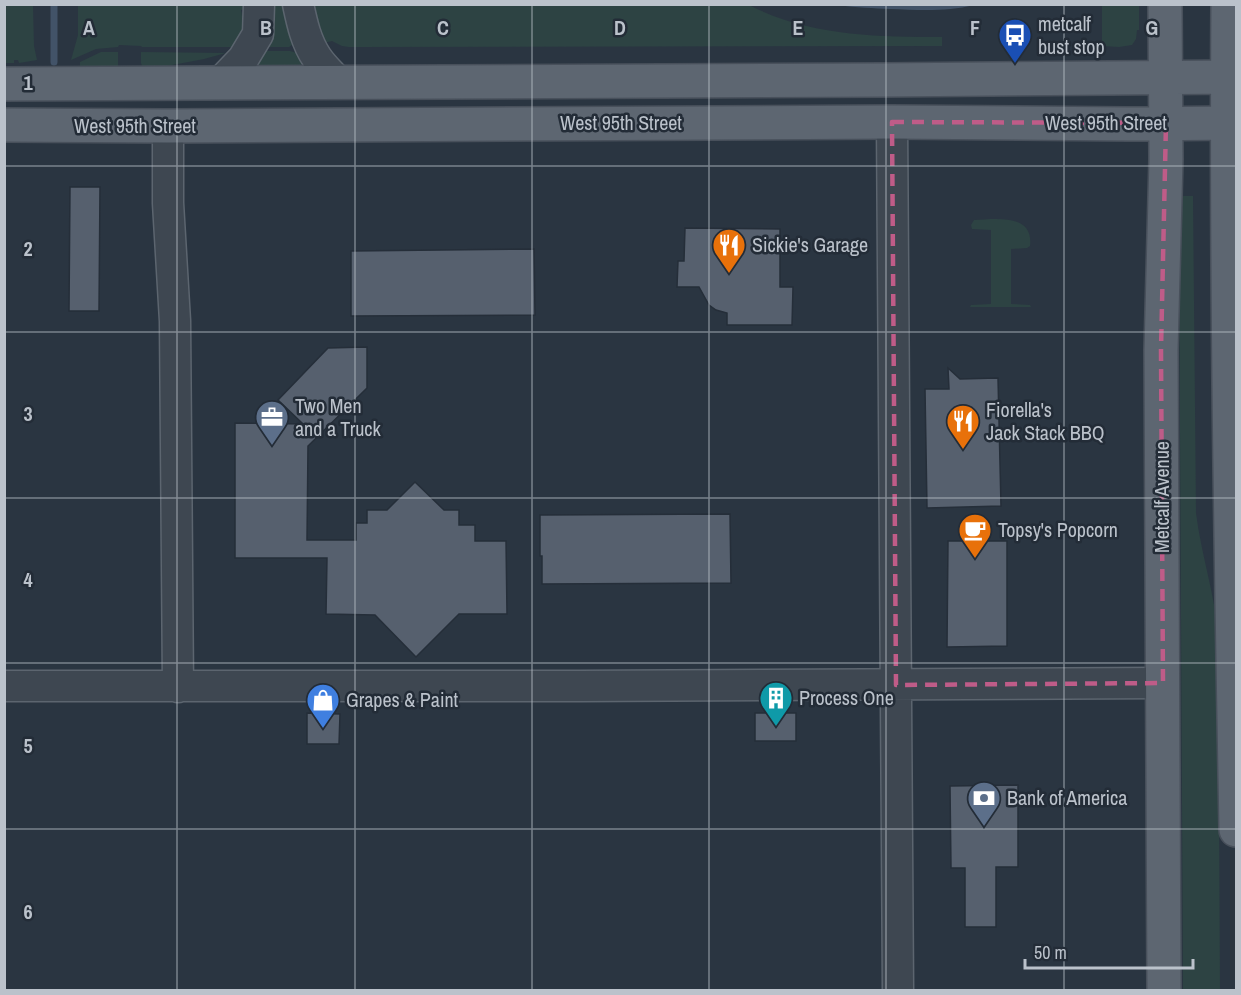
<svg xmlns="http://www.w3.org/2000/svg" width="1241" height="995" font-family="'Archivo Narrow',sans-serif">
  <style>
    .green { fill: #2d4343 }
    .water { fill: #425368 }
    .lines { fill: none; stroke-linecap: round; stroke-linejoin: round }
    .stream { stroke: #425368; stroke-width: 7 }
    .building { fill: #56606e; stroke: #252e39; stroke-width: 1.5 }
    .minor-casing { stroke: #5c656f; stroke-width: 33 }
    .major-casing { stroke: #48505b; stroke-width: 36 }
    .minor { stroke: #3e4751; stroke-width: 30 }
    .major { stroke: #5d6671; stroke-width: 33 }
    .marked { fill: none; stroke: #bf5c88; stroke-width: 4.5; stroke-dasharray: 12 8; stroke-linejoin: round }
    .grid { fill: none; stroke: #bbc2cb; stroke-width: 1.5; stroke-opacity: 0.55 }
    .labels { text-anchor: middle; stroke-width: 5; stroke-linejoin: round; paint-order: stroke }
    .poi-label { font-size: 20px; fill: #bbc2cb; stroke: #232c37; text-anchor: start }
    .street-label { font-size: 20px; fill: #bbc2cb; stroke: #232c37 }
    .grid-label { font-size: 20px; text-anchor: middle; font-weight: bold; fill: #bbc2cb; stroke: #232c37; stroke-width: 5; stroke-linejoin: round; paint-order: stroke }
  </style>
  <rect width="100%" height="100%" fill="#2a3541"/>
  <path class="green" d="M4,5H33L34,46L37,60L19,63L18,60H14V63H5Z
    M78,5H245V9L241,10L242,16L247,17L244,34L234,47H142L141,46L119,45L118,47L96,49L71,60L78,35Z
    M265,5H282L292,45L289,47H264Z
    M308,5H749C809,36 876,37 942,37V46L349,47L342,46L332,41L320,44Z
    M1102,5H1139V30H1137L1136,39L1132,45L1119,47L1102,46Z
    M264,51H290L297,53L302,60V64L298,66L253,67Z
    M101,52H118V69H80V62Z
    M141,52L226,53L204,59L151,69H143L141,63Z
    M1183,196H1193L1196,513C1201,553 1214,592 1218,632L1220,990H1183L1179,246Z
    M974,220C995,219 1034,213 1030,246L1027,248L1011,249V304L1030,305L1031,307H970L971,305L991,304V230L972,229L971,225Z"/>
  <path class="water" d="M839,5L974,4V5C947,12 918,10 890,9C874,8 856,8 839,5Z"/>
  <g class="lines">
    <path class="stream" d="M54,62V4"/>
  </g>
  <path class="building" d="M70,187H100L99,311H69Z
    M685,228L780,229V287H793L792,325H727V313L716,310L709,305L699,287H677L678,261H684Z
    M534,249L535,315L351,316V251Z
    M367,347V388L308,446L307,540H356V523H367V510H387L415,482L444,510H459V525H475V541H506L507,614H459L416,657L375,615L326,614L327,558H235V423L303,424L278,400L328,348Z
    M948,368L960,379L998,378L1001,506L927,508L925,389H949Z
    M730,514L731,583L542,584V556H540V515Z
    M948,541H1007V646L947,647Z
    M307,713L340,714L339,744H307Z
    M755,713H796V741H755Z
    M1018,785V867H996V927H965V868H951L950,786Z"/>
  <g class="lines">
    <defs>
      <path id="minor" d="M298,4C302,23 306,42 317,58C323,67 332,75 339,83
        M219,84L243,59L258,34L259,4
        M892,122L898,990
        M168,126V203L175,321L178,687
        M4,686H580L1163,683"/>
      <path id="major" d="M1228,4C1226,280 1231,555 1236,830
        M4,84L883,80L1236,77
        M4,125L168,126L892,122L1128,124L1236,123
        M1164,990L1161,350L1166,159L1165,4"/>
    </defs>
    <use href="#minor" class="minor-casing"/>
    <use href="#major" class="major-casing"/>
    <use href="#minor" class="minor"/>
    <use href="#major" class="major"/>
  </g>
  <path class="marked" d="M892,122L1166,123L1161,350L1163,683L896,685Z"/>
  <path class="grid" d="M177,4V990M355,4V990M532,4V990M709,4V990M886,4V990M1064,4V990M4,166H1236M4,332H1236M4,498H1236M4,663H1236M4,829H1236"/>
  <defs>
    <symbol id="bus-pin" viewBox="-11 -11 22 30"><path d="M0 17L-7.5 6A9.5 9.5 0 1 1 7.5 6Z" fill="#1a4fb4" stroke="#232c37"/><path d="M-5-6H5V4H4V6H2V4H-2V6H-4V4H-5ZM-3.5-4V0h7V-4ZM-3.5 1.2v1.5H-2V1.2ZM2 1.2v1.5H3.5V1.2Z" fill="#fff"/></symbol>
    <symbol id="restaurant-pin" viewBox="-11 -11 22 30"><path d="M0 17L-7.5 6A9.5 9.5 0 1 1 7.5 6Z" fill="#e8710a" stroke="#232c37"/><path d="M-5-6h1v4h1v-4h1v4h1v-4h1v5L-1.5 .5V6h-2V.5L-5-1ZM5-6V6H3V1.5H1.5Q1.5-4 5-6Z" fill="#fff"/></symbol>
    <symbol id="office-pin" viewBox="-11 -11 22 30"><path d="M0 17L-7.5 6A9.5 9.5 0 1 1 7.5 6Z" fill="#5c6f8a" stroke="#232c37"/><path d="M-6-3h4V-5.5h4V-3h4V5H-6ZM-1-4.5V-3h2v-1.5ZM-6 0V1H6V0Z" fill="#fff"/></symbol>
    <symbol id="cafe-pin" viewBox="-11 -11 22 30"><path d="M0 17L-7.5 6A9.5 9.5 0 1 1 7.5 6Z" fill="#e8710a" stroke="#232c37"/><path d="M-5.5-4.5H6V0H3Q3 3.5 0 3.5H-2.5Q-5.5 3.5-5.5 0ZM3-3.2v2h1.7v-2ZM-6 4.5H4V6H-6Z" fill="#fff"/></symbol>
    <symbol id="building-pin" viewBox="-11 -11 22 30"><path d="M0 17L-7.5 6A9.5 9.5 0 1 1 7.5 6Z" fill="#0f9aa8" stroke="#232c37"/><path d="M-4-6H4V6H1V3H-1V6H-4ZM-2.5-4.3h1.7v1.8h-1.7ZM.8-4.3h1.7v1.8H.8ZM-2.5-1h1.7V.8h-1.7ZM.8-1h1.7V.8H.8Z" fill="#fff"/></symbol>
    <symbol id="shop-pin" viewBox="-11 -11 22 30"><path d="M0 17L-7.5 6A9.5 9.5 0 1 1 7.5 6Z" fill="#3f7fe0" stroke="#232c37"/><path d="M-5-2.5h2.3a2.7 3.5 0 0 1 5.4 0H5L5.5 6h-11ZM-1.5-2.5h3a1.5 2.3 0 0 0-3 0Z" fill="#fff"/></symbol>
    <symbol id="bank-pin" viewBox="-11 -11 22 30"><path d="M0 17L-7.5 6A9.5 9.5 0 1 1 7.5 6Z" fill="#5c6f8a" stroke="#232c37"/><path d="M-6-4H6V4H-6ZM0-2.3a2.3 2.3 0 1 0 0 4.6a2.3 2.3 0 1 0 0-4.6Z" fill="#fff"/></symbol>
  </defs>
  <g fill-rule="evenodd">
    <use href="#bus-pin" x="996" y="16" width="38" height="52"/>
    <use href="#restaurant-pin" x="710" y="226" width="38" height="52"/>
    <use href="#office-pin" x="253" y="398" width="38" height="52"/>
    <use href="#restaurant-pin" x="944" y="402" width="38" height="52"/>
    <use href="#cafe-pin" x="956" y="511" width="38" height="52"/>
    <use href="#building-pin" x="757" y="679" width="38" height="52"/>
    <use href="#shop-pin" x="304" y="681" width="38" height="52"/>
    <use href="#bank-pin" x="965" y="779" width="38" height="52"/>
  </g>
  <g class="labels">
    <g class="poi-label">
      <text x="1038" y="31">metcalf<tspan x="1038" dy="23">bust stop</tspan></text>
      <text x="752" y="252">Sickie's Garage</text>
      <text x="295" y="413">Two Men<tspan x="295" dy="23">and a Truck</tspan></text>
      <text x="986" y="417">Fiorella's<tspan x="986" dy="23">Jack Stack BBQ</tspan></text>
      <text x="998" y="537">Topsy's Popcorn</text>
      <text x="799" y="705">Process One</text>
      <text x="346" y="707">Grapes &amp; Paint</text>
      <text x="1007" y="805">Bank of America</text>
    </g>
    <g class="street-label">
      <text x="621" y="130">West 95th Street</text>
      <text x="1106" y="130">West 95th Street</text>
      <text x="135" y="133">West 95th Street</text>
      <text transform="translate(1162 497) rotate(-90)" y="7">Metcalf Avenue</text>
    </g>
  </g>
  <g class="grid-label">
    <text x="89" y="35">A</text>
    <text x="266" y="35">B</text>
    <text x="443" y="35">C</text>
    <text x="620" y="35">D</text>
    <text x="798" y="35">E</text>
    <text x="975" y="35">F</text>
    <text x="1152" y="35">G</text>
    <text x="28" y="90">1</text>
    <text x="28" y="256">2</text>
    <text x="28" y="421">3</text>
    <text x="28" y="587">4</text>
    <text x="28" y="753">5</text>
    <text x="28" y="919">6</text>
  </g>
  <rect width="1241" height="995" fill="none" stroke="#bbc2cb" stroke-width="12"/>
  <path d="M1025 959v9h168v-9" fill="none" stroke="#bbc2cb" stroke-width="3"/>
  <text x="1034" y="959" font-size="18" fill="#bbc2cb" stroke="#232c37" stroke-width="4.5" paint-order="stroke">50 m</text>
</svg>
